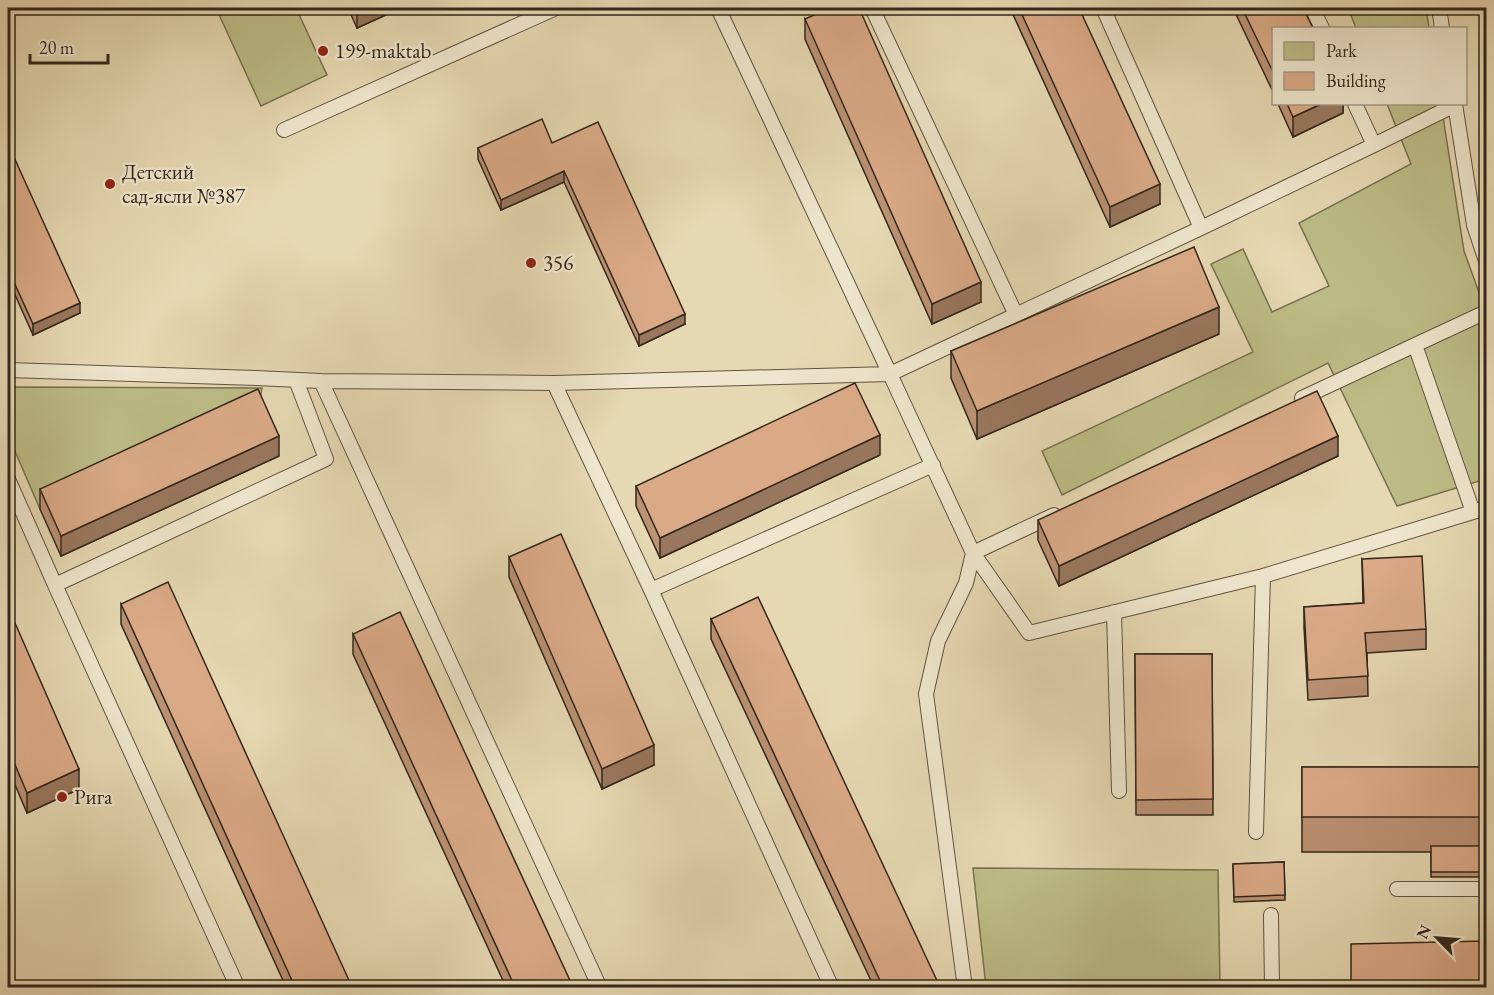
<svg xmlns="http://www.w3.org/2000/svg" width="1494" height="995" font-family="'EB Garamond',serif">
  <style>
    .green { fill: #bdbc87; stroke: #787252; stroke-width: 1.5 }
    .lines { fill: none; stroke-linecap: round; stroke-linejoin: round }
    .service-casing { stroke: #605342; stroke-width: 16 }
    .service { stroke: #efe6cd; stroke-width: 14 }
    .wall { fill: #bb9274; stroke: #33271c; stroke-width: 1.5 }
    .shaded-wall { fill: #99775e; stroke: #33271c; stroke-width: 1.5 }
    .building { fill: #daaa87; stroke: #33271c; stroke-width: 1.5 }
    .poi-dot { fill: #8f2418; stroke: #efe6cd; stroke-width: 2 }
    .labels { text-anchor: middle; stroke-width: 5; stroke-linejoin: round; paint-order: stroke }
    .poi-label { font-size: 21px; fill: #33271c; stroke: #efe6cd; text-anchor: start }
  </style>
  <rect width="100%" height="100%" fill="#e6d8b2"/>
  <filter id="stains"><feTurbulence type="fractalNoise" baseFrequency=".00333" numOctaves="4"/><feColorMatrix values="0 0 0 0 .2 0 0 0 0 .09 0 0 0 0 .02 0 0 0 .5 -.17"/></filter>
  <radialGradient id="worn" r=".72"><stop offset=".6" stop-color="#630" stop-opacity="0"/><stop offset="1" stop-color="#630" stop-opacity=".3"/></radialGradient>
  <path class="green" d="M216,8H296L327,75L261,106Z
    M1348,8H1426L1429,28H1356Z
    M1387,104H1441L1464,251L1486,312V479L1397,506L1328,363L1062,495L1042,451L1253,352L1211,264L1243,249L1272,312L1329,286L1299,223L1411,164Z
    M8,387L262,388L258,409L40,509L8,435Z
    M973,868L1218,870L1220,987H986Z"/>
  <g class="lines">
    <defs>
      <path id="service" d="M872,8L1016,315
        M1103,8L1201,228L890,374L973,553L1029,633L1263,576L1486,508
        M1312,8L1322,28
        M1439,8L1442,28
        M1455,104L1474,225L1486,261
        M284,130L556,8
        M1374,145L1455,105
        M1201,228L1374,145L1355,104
        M1415,345L1486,312
        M8,370L256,378L321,381L554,383L890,374L718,8
        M321,381L600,988
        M554,383L651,590L832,988
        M1302,398L1415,345L1473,512
        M8,479L55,585
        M651,590L933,465
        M1114,612L1119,791
        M1256,832L1263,576
        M1397,889H1486
        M1271,915L1272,988
        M238,988L55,585L326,459L296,380
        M965,988L926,694L938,641L966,583L973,553L1054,515"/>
    </defs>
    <use href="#service" class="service-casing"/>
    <use href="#service" class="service"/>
  </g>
  <path class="wall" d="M348,8H401L357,28Z
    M1010,8H1079L1160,204L1110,227Z
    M1233,8H1303L1274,28V94Z
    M1486,17V58L1481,47V19Z
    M805,19L981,302L932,324L805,39Z
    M1278,104H1343V113L1293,137Z
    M552,143L685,324L639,346L564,182L501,210L478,159V148Z
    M8,144L80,313L33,335L8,279Z
    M1219,334L977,439L951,378V351Z
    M880,455L660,558L636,506V486Z
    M279,456L61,556L40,509V489Z
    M1338,456L1059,586L1038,540V520Z
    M509,557L654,765L602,789L509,577Z
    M1362,559L1426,629V649L1367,653L1368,696L1308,700L1304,627V607L1363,603Z
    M121,604L352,987H286L121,624Z
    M8,607L79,789L27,813L8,768Z
    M711,619L940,987H874L711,639Z
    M353,634L573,987H506L353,654Z
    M1135,654H1212L1213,815H1136Z
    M1302,767H1486V877H1431V852H1302Z
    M1284,862L1285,900L1234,902L1233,864Z"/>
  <path class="shaded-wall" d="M368,8H401L357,28V13Z
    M1321,104H1343V113L1293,137V117Z
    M564,171V182L501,210V200Z
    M1160,184V204L1110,227V207Z
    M981,282V302L932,324V304Z
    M80,303V313L33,335V324Z
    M1219,307V334L977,439V411Z
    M685,314V324L639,346V335Z
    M880,435V455L660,558V538Z
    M279,436V456L61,556V536Z
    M1338,436V456L1059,586V566Z
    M654,745V765L602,789V769Z
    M79,769V789L27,813V793Z"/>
  <path class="building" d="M355,8H368L357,13Z
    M830,8H859L981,282L932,304L805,19Z
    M1019,8H1079L1160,184L1110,207Z
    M1242,8H1303L1313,28H1274V74Z
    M1486,17V30L1481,19Z
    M1287,104H1321L1293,117Z
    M542,119L552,143L598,122L685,314L639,335L564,171L501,200L478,148Z
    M8,144L80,303L33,324L8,269Z
    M1194,247L1219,307L977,411L951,351Z
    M855,383L880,435L660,538L636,486Z
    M258,389L279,436L61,536L40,489Z
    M1317,391L1338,436L1059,566L1038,520Z
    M561,534L654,745L602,769L509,557Z
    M1422,556L1426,629L1365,633L1368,676L1308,680L1304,607L1364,603L1362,559Z
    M168,582L352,987H295L121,604Z
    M758,597L940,987H883L711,619Z
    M8,607L79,769L27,793L8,748Z
    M400,612L573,987H515L353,634Z
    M1135,654H1212L1213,799L1136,800Z
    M1302,767H1486V817H1302Z
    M1431,846H1486V872H1431Z
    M1284,862L1285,895L1234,897L1233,864Z
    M1486,941V987H1351V944Z"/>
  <g class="poi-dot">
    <circle cx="323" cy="51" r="6"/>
    <circle cx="110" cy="184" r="6"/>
    <circle cx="531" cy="263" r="6"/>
    <circle cx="62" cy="797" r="6"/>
  </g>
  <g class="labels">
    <g class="poi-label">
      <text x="335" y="58">199-maktab</text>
      <text x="122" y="179">Детский<tspan x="122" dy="24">сад-ясли №387</tspan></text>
      <text x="543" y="270">356</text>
      <text x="74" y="804">Рига</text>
    </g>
  </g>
  <rect width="1494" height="995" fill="none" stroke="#e6d8b2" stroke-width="30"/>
  <rect x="9" y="9" width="1476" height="977" fill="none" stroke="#33271c" stroke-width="3"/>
  <rect x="15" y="15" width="1464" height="965" fill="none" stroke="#33271c" stroke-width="1.5"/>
  <rect x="1272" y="27" width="195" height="78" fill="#efe6cd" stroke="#a49a86" stroke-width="1.5"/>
  <rect x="1284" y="42" width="30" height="18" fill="#bdbc87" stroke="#a49a86" stroke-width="1.5"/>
  <text x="1326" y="57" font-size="18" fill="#33271c">Park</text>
  <rect x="1284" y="72" width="30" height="18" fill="#daaa87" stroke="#a49a86" stroke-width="1.5"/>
  <text x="1326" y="87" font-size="18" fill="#33271c">Building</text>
  <g transform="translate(1437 938) rotate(295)" stroke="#efe6cd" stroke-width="4.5" paint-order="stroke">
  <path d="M0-4.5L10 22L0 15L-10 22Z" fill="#33271c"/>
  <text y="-9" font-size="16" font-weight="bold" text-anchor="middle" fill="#33271c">N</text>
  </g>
  <path d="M30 54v9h78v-9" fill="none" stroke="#33271c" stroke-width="3"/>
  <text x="39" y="54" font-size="18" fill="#33271c" stroke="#efe6cd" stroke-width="4.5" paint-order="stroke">20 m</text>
  <rect width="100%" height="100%" filter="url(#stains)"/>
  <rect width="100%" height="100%" fill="url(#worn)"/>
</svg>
